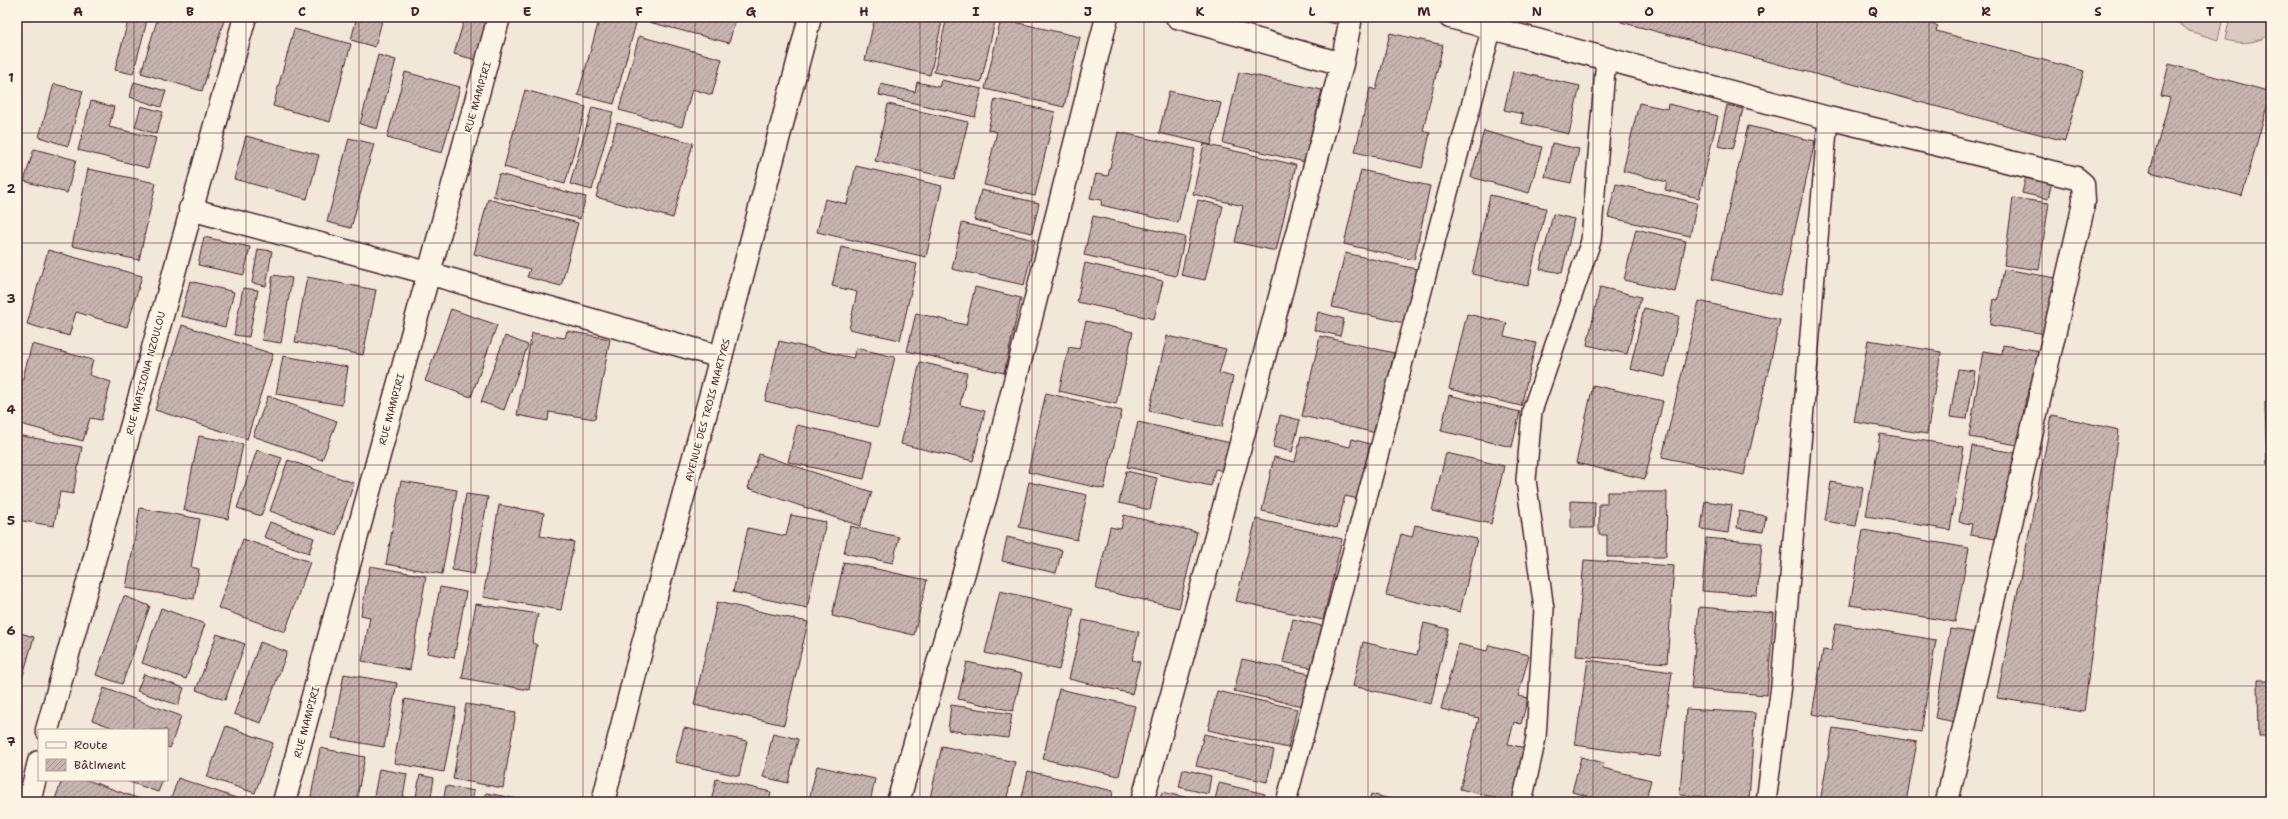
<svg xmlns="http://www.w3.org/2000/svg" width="2288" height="819" font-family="'Shantell Sans',sans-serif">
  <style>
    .grass { fill: #d8cac0; stroke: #917476 }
    .building { fill: url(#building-hatch); stroke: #4a1f2b }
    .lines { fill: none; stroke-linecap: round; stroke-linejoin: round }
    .lane-casing { stroke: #4a1f2b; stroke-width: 22 }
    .street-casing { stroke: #4a1f2b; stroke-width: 25 }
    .secondary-casing { stroke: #4a1f2b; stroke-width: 25 }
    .lane { stroke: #fcf5e5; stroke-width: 19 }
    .street { stroke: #fcf5e5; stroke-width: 22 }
    .secondary { stroke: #fcf5e5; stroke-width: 22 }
    .grid { fill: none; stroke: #4a1f2b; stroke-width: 1; stroke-opacity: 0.55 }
    .labels { text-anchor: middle; stroke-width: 3.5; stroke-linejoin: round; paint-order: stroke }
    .street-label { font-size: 10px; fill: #4a1f2b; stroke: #fcf5e5 }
    .neatline { fill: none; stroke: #4a1f2b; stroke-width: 1.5 }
    .grid-label { font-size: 13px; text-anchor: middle; font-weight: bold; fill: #4a1f2b }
  </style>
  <defs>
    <pattern id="building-hatch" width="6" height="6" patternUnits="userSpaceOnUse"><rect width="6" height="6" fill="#c7b6af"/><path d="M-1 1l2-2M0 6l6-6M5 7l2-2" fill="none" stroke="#a4938f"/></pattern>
  </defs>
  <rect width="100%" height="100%" fill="#f1e8da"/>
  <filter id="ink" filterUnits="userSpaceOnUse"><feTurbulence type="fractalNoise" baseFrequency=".025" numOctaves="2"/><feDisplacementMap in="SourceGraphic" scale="8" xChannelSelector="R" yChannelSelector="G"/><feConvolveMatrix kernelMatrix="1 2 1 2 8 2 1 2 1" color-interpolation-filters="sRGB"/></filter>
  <g filter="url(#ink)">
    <path class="grass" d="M2171,17H2223L2218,40L2189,31Z
      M2230,17H2271V34C2255,44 2242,44 2225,40Z"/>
    <path class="building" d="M129,17H148L133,74L115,70Z
      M158,17H225L202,91L141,73Z
      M357,17H383L375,47L351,40Z
      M465,17L494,25L484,62L454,54Z
      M600,17H614L636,23L614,104L578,95Z
      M651,17H736L729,43L649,22Z
      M875,17H943L930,75L865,60Z
      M947,17H996L981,82L934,72Z
      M1306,17H1343L1341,25Z
      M1622,17H1905L1938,26L1936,31L2084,71L2065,141L1621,22Z
      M1001,19L1080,37L1064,107L985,89Z
      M294,29L351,44L330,122L273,106Z
      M1390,33L1443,45L1423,131L1430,133L1422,168L1355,152L1370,88L1376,90Z
      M639,36L722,59L712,95L692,89L682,127L619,110Z
      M378,55L396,60L377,129L360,124Z
      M2169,64L2271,92L2242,196L2150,172L2170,98L2161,96Z
      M1513,71L1580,86L1569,134L1521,123L1523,114L1504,110Z
      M405,72L460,87L442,153L387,138Z
      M1239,72L1322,90L1305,162L1223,143Z
      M941,80L982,89L975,117L879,95L881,84L915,92L917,82L939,87Z
      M134,82L166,91L161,107L130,97Z
      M54,84L83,91L68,146L39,137Z
      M525,90L586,107L565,184L504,167Z
      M1169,91L1221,103L1211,145L1159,133Z
      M995,99L1055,112L1035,196L984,185L997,132L988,130Z
      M91,101L114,107L109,127L156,138L148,168L78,150Z
      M1639,103L1667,109L1668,104L1718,116L1699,198L1665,190L1667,182L1623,171Z
      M888,104L968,122L954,179L875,161Z
      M1727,105L1743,109L1733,149L1718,146Z
      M141,106L163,112L156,134L135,127Z
      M592,107L613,112L592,190L570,184Z
      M617,123L693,143L673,218L596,197Z
      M1748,126L1815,141L1780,295L1712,279Z
      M1484,131L1542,147L1529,193L1471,177Z
      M1118,132L1195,149L1178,223L1101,205L1102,200L1090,198L1096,174L1108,176Z
      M246,136L319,155L307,199L234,179Z
      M349,138L374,144L351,228L327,222Z
      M1552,143L1579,149L1571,183L1545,177Z
      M1204,144L1296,165L1276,251L1235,242L1243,206L1193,194Z
      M34,149L76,160L67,193L24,181Z
      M856,166L942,186L926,257L817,232L825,199L847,204Z
      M88,169L156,183L139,260L72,246Z
      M1361,170L1430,186L1414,260L1344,244Z
      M2027,172L2053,177L2048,199L2022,193Z
      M499,174L586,197L580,219L493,196Z
      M1616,184L1697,203L1690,236L1608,217Z
      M981,190L1039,203L1032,233L974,220Z
      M1490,195L1546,208L1528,286L1472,274Z
      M2013,198L2049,203L2039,270L2004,265Z
      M488,199L578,223L561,286L527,277L530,269L474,254Z
      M1198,200L1223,206L1205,280L1181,275Z
      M1553,214L1574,219L1562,273L1540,269Z
      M1093,216L1185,237L1176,276L1084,255Z
      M962,223L1035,240L1024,285L952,269Z
      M1636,229L1686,241L1675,292L1624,280Z
      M204,237L250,247L244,275L198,265Z
      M841,247L917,264L900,340L849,329L857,292L832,286Z
      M258,249L272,251L266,286L252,283Z
      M48,250L142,276L127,327L76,312L69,336L27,324Z
      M1345,253L1421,270L1408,324L1332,307Z
      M1085,263L1163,281L1154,319L1077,302Z
      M2004,269L2056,278L2046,334L1990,325L1994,299L1998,300Z
      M273,275L292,278L281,343L262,340Z
      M307,277L376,290L363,355L295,342Z
      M190,281L234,292L225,327L181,316Z
      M975,287L1021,298L1004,373L907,351L916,313L966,325Z
      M1600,287L1641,297L1627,354L1587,345Z
      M243,288L258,290L249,337L234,335Z
      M1699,301L1780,320L1744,475L1662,457Z
      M1644,308L1679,316L1665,377L1630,369Z
      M451,309L497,325L471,397L425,381Z
      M1318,312L1344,319L1340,336L1314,330Z
      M1467,314L1507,323L1504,336L1536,343L1521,406L1449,389Z
      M1086,321L1133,332L1116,404L1059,391L1069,347L1079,349Z
      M182,325L273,354L247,439L155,410Z
      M567,331L610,339L595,419L549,412L548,421L517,415L532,333L565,338Z
      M505,336L528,345L504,410L481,402Z
      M1167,336L1226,349L1219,373L1233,377L1222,427L1149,411Z
      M1320,336L1394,353L1376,433L1302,416Z
      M1868,340L1941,352L1927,434L1854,422Z
      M779,341L853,358L856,348L895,357L878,427L765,401Z
      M32,344L93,360L89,375L111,382L101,420L90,418L83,441L17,423V400Z
      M2003,345L2041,351L2033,398L2026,397L2018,445L1969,437L1983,351L2002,354Z
      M283,356L348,367L342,405L276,394Z
      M920,362L967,373L960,405L985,411L973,461L901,444Z
      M1958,369L1975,371L1967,419L1950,417Z
      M1593,385L1663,401L1645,479L1576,463Z
      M1046,393L1122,411L1104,489L1028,472Z
      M1449,395L1520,412L1512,447L1441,431Z
      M268,396L337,421L322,460L253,436Z
      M2265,402H2271V463L2267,464Z
      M1280,415L1300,420L1292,452L1273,447Z
      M2052,415L2119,430L2084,712L1997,698Z
      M1138,422L1235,444L1229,472L1215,469L1211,486L1127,467Z
      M797,425L872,442L864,479L788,462Z
      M1880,434L1964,447L1950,530L1866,516Z
      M17,435L82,447L73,494L60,492L54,526L17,520Z
      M199,436L243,444L228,519L184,510Z
      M1301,436L1350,447L1352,439L1370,444L1358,499L1345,496L1337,528L1262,511L1274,457L1295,462Z
      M1972,446L2017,453L2002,540L1970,535L1972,524L1959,522Z
      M257,450L282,458L261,516L237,508Z
      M1446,453L1504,466L1491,524L1432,511Z
      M759,454L872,492L860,526L748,488Z
      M288,460L354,483L336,535L270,511Z
      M1126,471L1157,478L1150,510L1119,503Z
      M401,481L457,490L442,574L386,564Z
      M1029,482L1087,495L1077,540L1019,527Z
      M1831,482L1863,488L1856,526L1825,521Z
      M1607,492H1667L1666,557H1607V535H1599V504H1607Z
      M466,494L488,497L474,574L452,570Z
      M1571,501L1595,502L1594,528H1571Z
      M1705,501L1732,505L1728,533L1701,529Z
      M499,505L544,513L540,536L574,542L561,610L483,597Z
      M140,508L200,519L191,567L199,569L194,599L126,588Z
      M1739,511L1766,516L1763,532L1737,528Z
      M791,515L826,522L807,608L733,592L748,528L786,536Z
      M1124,515L1197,532L1179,608L1096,589L1110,527L1121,529Z
      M1256,519L1342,539L1323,620L1236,601Z
      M270,522L314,538L309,553L264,537Z
      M1415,525L1477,539L1460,612L1386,595L1401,534L1412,537Z
      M850,526L899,537L893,563L844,553Z
      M1863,530L1969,548L1955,622L1850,605Z
      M1007,537L1062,550L1056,573L1002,561Z
      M1706,538L1762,543L1757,595L1702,591Z
      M243,539L310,562L285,632L218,608Z
      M1584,560L1674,566L1667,663L1576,656Z
      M844,562L927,580L914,635L832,616Z
      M370,566L426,576L410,670L362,661L370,617L361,615Z
      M440,587L466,592L454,658L427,653Z
      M1000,591L1074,608L1059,670L985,653Z
      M124,596L150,606L122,684L96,675Z
      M717,602L808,622L784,725L694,705Z
      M476,604L538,614L532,643L537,645L529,690L462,678Z
      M1699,607L1774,613L1767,695L1691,689Z
      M161,608L205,624L186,679L142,663Z
      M1293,619L1322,626L1312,668L1283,662Z
      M1083,620L1139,632L1132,660L1140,662L1132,694L1069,679Z
      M1424,623L1448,629L1431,704L1353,686L1363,642L1417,655Z
      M1836,623L1936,640L1921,732L1812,714L1823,650L1831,651Z
      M1950,629L1977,633L1961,723L1935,718Z
      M17,632L34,637L17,696Z
      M217,634L245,644L225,700L196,690Z
      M260,642L287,652L261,723L234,714Z
      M1458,644L1487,651L1489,645L1529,655L1518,696L1528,698L1521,724L1514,722L1508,744L1529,749L1515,802H1495L1496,798L1460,789L1479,718L1441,709Z
      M1242,659L1310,674L1302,706L1234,691Z
      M1588,660L1672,672L1660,757L1575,745Z
      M967,662L1022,674L1013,711L958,699Z
      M144,674L184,688L178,705L137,691Z
      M344,674L397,683L384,747L332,738Z
      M2258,680H2271V736H2259Z
      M104,688L181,716L170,748L167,747V730H119L92,720Z
      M1059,689L1135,706L1119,776L1043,759Z
      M1217,691L1297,709L1288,748L1208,730Z
      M405,699L456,708L444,772L394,763Z
      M466,704L516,712L503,788L453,779Z
      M951,705L1012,714L1008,738L948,730Z
      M1686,709L1755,713L1749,800L1680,795Z
      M226,726L273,743L255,793L207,777Z
      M684,728L747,741L739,776L675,762Z
      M1833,728L1917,742L1906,802H1820Z
      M773,733L798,739L788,783L763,777Z
      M1204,734L1274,750L1267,782L1196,766Z
      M942,746L1015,762L1006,802H929Z
      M320,748L365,757L356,802H310Z
      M1581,757L1604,763L1603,768L1651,780L1645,802H1610L1572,792Z
      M817,766L875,779L870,802H820L809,800Z
      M379,769L407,774L402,802H373Z
      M1183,769L1211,776L1208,794L1179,787Z
      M1028,771L1113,791L1111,802H1021Z
      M420,775L434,778L430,802H415Z
      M178,778L242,800L241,802H170Z
      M716,779L771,792L769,802H711Z
      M62,780H87L148,802H54Z
      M124,780H163L158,792Z
      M1219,783L1265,794L1263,802L1215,800Z
      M446,786L474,791L472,802H443Z
      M1162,792L1205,802H1159Z
      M486,793L518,799L517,802H485Z
      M1371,794L1401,802H1369Z"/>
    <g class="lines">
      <defs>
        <path id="lane" d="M1286,802L1492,27
          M1522,802L1536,738L1544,609L1526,480L1532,411L1591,241L1606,58
          M1766,802L1781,685L1828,118"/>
        <path id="street" d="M1177,17L1342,64
          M1450,17L1828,118L2076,178L2083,184L2084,201L2081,217L1947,802
          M190,209L428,273L721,357
          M47,730L245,17
          M29,802L39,762
          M284,802L499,17
          M898,802L986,496L1107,17
          M1142,802L1220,522L1342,64L1351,17"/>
        <path id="secondary" d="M603,802L637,666L721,357L810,17"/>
      </defs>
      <use href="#lane" class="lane-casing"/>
      <use href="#street" class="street-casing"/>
      <use href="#secondary" class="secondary-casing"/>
      <use href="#lane" class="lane"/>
      <use href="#street" class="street"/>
      <use href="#secondary" class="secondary"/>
    </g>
  </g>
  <path class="grid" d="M134,17V730M246,17V802M359,17V802M471,17V802M583,17V802M695,17V802M807,17V802M920,17V802M1032,17V802M1144,17V802M1256,17V802M1368,17V802M1481,17V802M1593,17V802M1705,17V802M1817,17V802M1929,17V802M2042,17V802M2154,17V802M17,133H2271M17,243H2271M17,354H2271M17,465H2271M17,576H2271M17,686H2271M134,780V802"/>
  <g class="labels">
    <g class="street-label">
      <text transform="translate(477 97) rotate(-74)" y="4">RUE MAMPIRI</text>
      <text transform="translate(145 373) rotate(-75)" y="4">RUE MATSIONA NZOULOU</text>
      <text transform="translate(391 409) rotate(-75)" y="4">RUE MAMPIRI</text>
      <text transform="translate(707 410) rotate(-75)" y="4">AVENUE DES TROIS MARTYRS</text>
      <text transform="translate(306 722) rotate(-75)" y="4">RUE MAMPIRI</text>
    </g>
  </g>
  <rect width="2288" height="819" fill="none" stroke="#fcf5e5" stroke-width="44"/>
  <rect x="38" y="729" width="130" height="52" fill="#fcf5e5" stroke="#b59f9b"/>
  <rect x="46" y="742" width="20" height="6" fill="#fcf5e5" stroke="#b59f9b"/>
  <text x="74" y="749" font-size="12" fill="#4a1f2b">Route</text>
  <rect x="46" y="759" width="20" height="12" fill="url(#building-hatch)" stroke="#b59f9b"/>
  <text x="74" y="769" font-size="12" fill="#4a1f2b">Bâtiment</text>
  <rect x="22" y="22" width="2244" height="775" class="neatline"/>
  <g class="grid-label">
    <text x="78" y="16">A</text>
    <text x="190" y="16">B</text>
    <text x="302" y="16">C</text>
    <text x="415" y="16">D</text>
    <text x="527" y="16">E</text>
    <text x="639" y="16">F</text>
    <text x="751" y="16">G</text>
    <text x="864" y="16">H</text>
    <text x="976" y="16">I</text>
    <text x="1088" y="16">J</text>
    <text x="1200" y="16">K</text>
    <text x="1312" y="16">L</text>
    <text x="1424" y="16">M</text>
    <text x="1537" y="16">N</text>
    <text x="1649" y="16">O</text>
    <text x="1761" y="16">P</text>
    <text x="1873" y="16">Q</text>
    <text x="1986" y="16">R</text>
    <text x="2098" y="16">S</text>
    <text x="2210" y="16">T</text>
    <text x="11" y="82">1</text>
    <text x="11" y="193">2</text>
    <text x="11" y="303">3</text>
    <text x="11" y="414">4</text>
    <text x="11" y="525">5</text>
    <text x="11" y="635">6</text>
    <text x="11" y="746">7</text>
  </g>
</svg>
